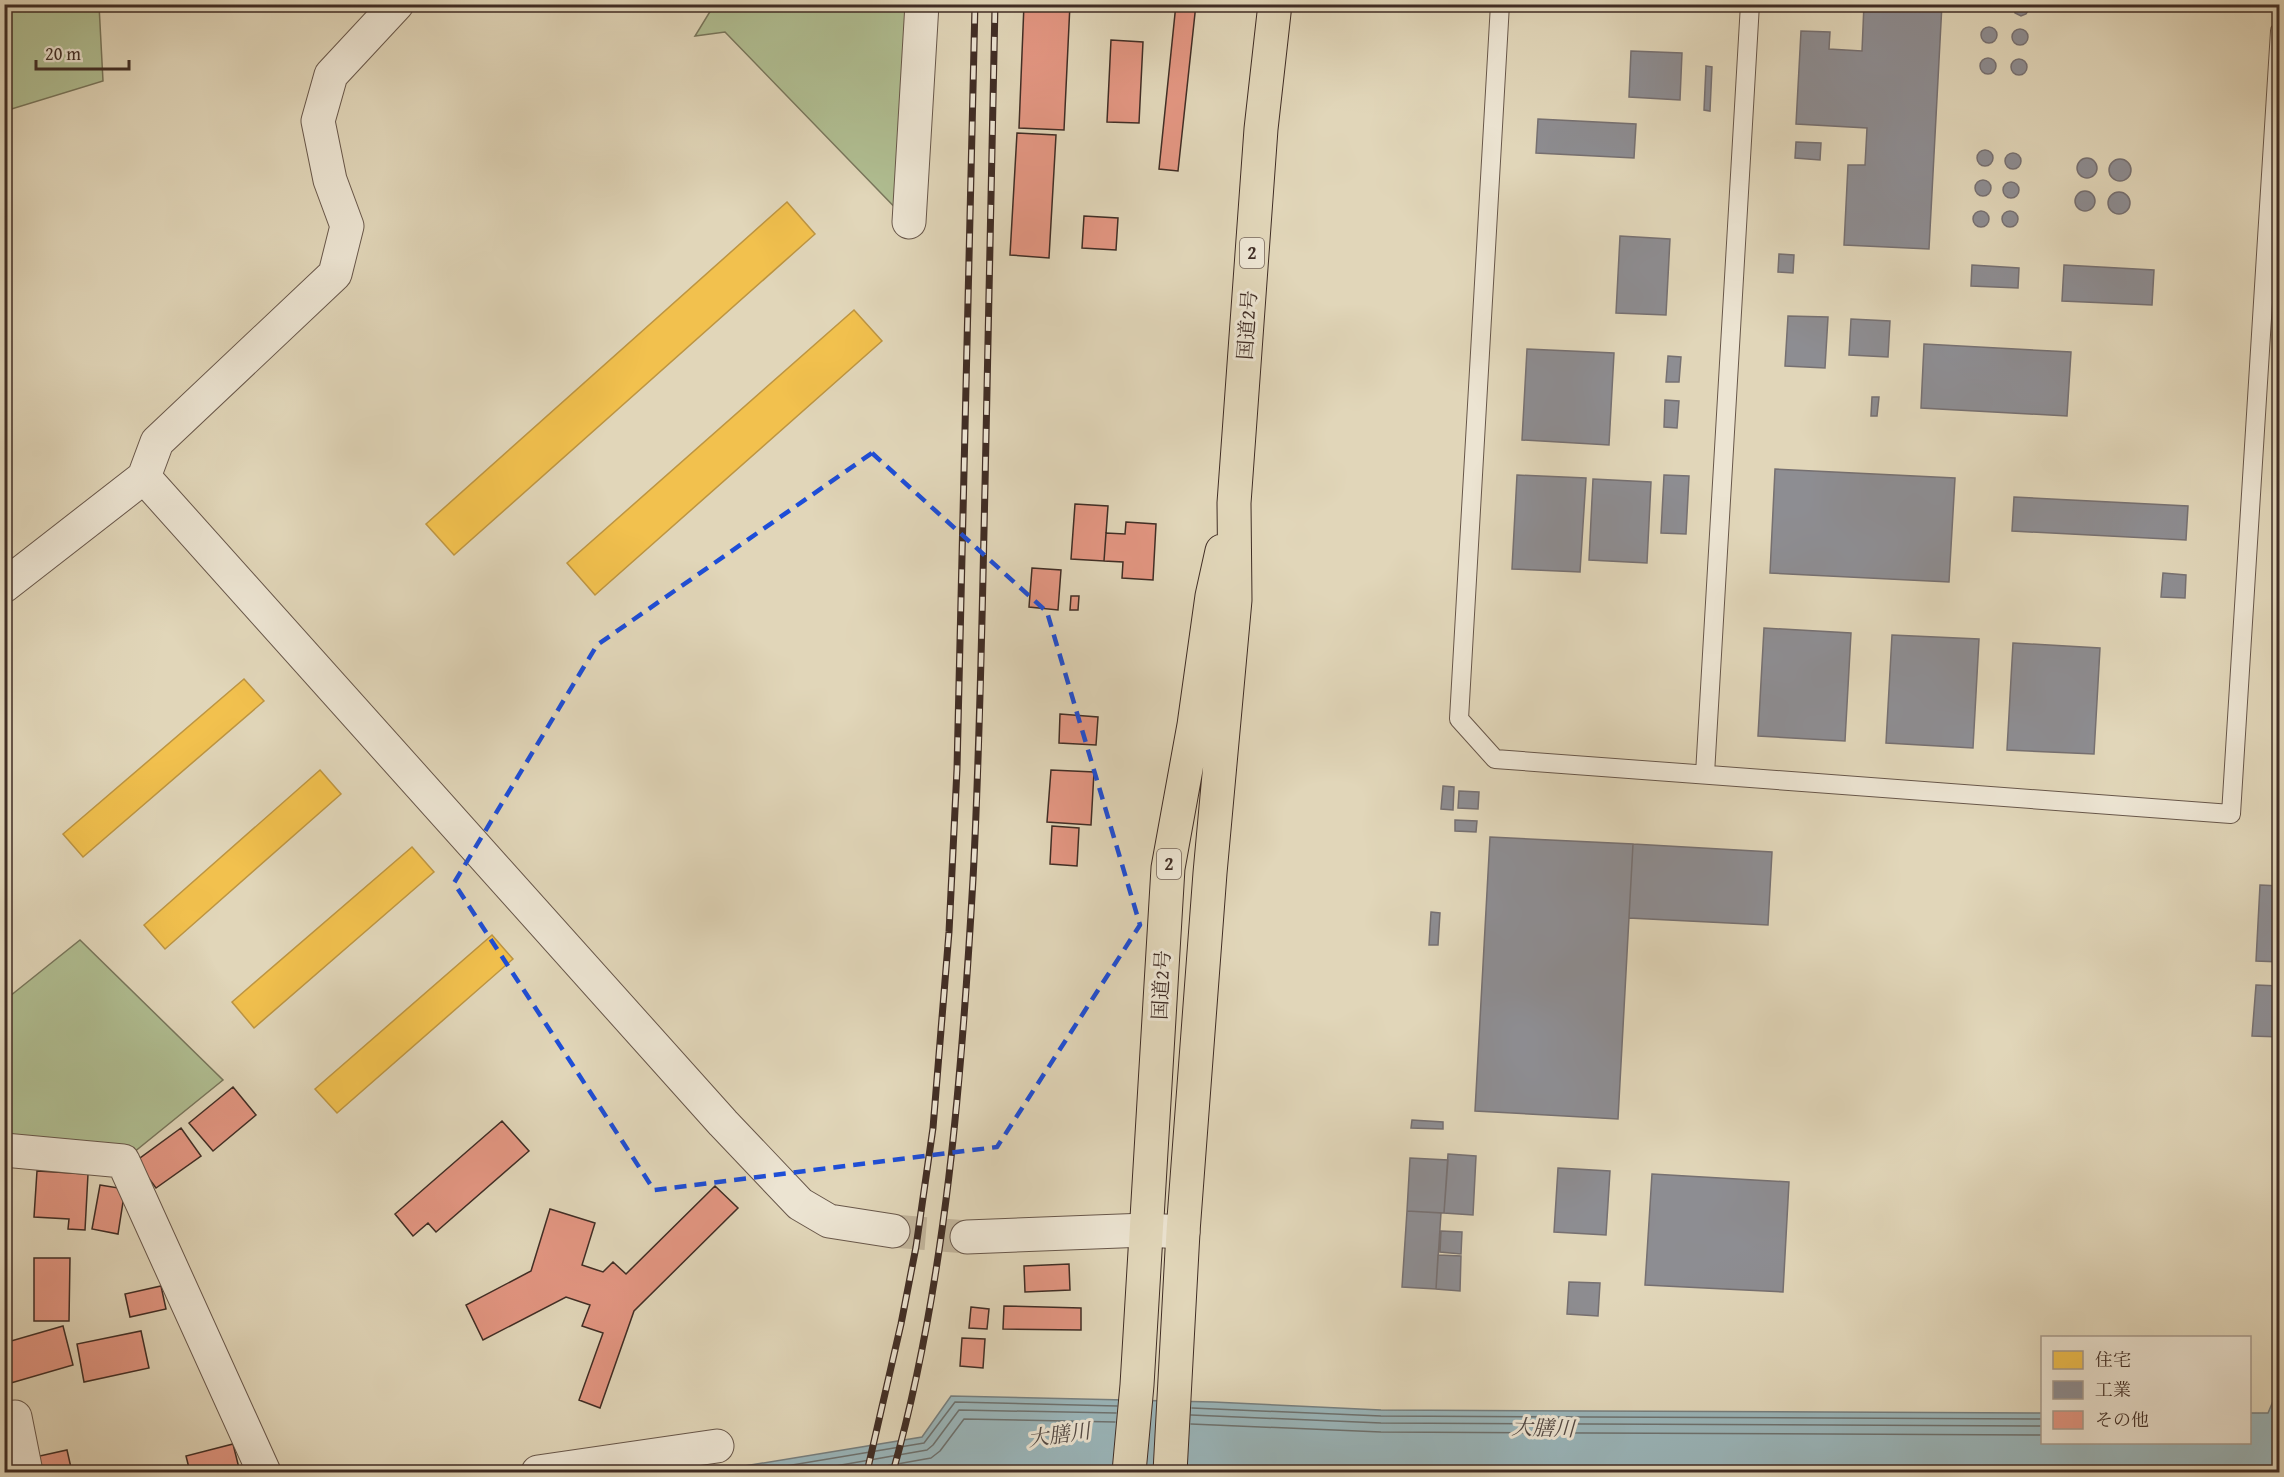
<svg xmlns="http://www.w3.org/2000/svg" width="2284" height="1477" font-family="'Gentium Book Plus','Noto Serif JP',serif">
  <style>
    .green { fill: #b0be92; stroke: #78765c; stroke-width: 1.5 }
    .water { fill: #9ab6bb; stroke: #767f7f; stroke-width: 1.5 }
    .homes { fill: #f2c14e; stroke: #bd9542; stroke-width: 1.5 }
    .industry { fill: #8d8d92; stroke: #767071; stroke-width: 1.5 }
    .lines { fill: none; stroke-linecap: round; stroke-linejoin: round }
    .shore { stroke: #6d7270; stroke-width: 1.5 }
    .building { fill: #e39682; stroke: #402d25; stroke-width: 1.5 }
    .minor-tunnel { stroke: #c1b49b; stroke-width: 33; stroke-dasharray: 33 16; stroke-linecap: butt }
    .service-casing { stroke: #68574a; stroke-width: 20 }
    .minor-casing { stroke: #68574a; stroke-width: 35 }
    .trunk-casing { stroke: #402d25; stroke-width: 35 }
    .service { stroke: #ece4d2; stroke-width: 18 }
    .minor { stroke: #ece4d2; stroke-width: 33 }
    .trunk { stroke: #e1d6b9; stroke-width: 33 }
    .rail-casing { stroke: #402d25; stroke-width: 7 }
    .rail { stroke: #ece4d2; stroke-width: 4.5; stroke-dasharray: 14; stroke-linecap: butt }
    .marked { fill: none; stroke: #1d4ed8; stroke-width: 4.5; stroke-dasharray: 12 8; stroke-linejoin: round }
    .labels { text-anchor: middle; stroke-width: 6; stroke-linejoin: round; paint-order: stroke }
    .shield { fill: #ece4d2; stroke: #746459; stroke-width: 1.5 }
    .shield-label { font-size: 18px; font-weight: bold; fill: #402d25 }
    .street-label { font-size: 20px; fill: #402d25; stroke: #ece4d2 }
    .water-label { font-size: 21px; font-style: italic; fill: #524843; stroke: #ece4d2 }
  </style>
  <rect width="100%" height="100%" fill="#e1d6b9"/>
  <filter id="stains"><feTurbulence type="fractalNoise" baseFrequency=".00333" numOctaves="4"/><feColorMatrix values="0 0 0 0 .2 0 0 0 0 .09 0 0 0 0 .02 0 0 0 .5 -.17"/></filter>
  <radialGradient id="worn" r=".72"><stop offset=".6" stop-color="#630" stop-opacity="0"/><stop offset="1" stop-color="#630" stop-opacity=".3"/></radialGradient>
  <path class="green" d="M5,4L99,5L103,81L5,111Z
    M714,5H922L909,222L725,32L695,36Z
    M80,940L223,1080L123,1161L5,1150V1000Z"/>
  <path class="water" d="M2279,1387V1472H708L922,1437L951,1396L1213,1402L1381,1410L2042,1413V1442H2250V1413H2268Z"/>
  <path class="homes" d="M787,202L815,234L454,555L426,524Z
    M854,310L882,341L595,595L567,563Z
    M244,679L264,701L83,857L63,834Z
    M320,770L341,794L165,949L144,925Z
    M412,847L434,872L254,1028L232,1002Z
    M492,935L513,959L337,1113L315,1089Z"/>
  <path class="industry" d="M1631,4H1691V8Z
    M1864,4H1942L1929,249L1844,245L1848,165H1865L1867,128L1796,124L1801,31L1830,32L1829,49L1862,51Z
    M2028,4L2029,9L2026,14L2021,16L2015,13L2014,4Z
    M1981 35a8 8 0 1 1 16 0a8 8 0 1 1-16 0Z
    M2012 37a8 8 0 1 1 16 0a8 8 0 1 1-16 0Z
    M1631,51L1682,53L1680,100L1629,97Z
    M1980 66a8 8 0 1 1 16 0a8 8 0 1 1-16 0Z
    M2011 67a8 8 0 1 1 16 0a8 8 0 1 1-16 0Z
    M1706,66L1712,67L1710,111L1704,110Z
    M1538,119L1636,124L1634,158L1536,153Z
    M1796,142L1821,143L1820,160L1795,158Z
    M1977 158a8 8 0 1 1 16 0a8 8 0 1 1-16 0Z
    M2005 161a8 8 0 1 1 16 0a8 8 0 1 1-16 0Z
    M2077 168a10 10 0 1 1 20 0a10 10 0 1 1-20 0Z
    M2109 170a11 11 0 1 1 22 0a11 11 0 1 1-22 0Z
    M1975 188a8 8 0 1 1 16 0a8 8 0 1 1-16 0Z
    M2003 190a8 8 0 1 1 16 0a8 8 0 1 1-16 0Z
    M2075 201a10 10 0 1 1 20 0a10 10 0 1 1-20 0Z
    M2108 203a11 11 0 1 1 22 0a11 11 0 1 1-22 0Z
    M2002 219a8 8 0 1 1 16 0a8 8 0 1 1-16 0Z
    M1973 219a8 8 0 1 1 16 0a8 8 0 1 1-16 0Z
    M1620,236L1670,239L1666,315L1616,313Z
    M1779,254L1794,255L1793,273L1778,272Z
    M1972,265L2019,268L2018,288L1971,286Z
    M2064,265L2154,270L2152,305L2062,301Z
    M1788,316L1828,317L1825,368L1785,366Z
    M1851,319L1890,321L1888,357L1849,355Z
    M1924,344L2071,352L2067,416L1921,408Z
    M1527,349L1614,353L1609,445L1522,440Z
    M1668,356L1681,357L1679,382H1666Z
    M1872,397H1879L1877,416H1871Z
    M1665,400L1679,401L1677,428L1664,427Z
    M1775,469L1955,478L1949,582L1770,573Z
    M1517,475L1586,478L1580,572L1512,569Z
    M1664,475L1689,476L1686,534L1661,533Z
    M1593,479L1651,482L1647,563L1589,560Z
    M2014,497L2188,506L2186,540L2012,531Z
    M2163,573L2186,575L2185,598L2161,597Z
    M1764,628L1851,633L1845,741L1758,736Z
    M1892,635L1979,639L1973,748L1886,743Z
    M2013,643L2100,648L2094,754L2007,750Z
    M1443,786L1454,787L1453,810L1441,809Z
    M1459,791L1479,792L1478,809L1458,808Z
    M1455,820L1477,821L1476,832L1455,831Z
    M1490,837L1633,844L1618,1119L1475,1111Z
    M1633,844L1772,852L1768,925L1629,918Z
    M2260,885L2280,886V962L2256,961Z
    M1431,912L1440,913L1438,945H1429Z
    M2256,985L2280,986V1037L2252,1036Z
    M1412,1120L1443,1122V1129L1411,1128Z
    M1448,1154L1476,1156L1473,1215L1444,1213Z
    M1410,1158L1448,1160L1444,1213L1407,1211Z
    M1558,1168L1610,1171L1606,1235L1554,1232Z
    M1652,1174L1789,1182L1783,1292L1645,1285Z
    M1407,1211L1441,1213L1436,1289L1402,1287Z
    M1441,1231L1462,1232L1461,1254L1440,1252Z
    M1438,1255L1461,1256L1460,1291L1436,1289Z
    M1569,1282L1600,1283L1598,1316L1567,1314Z"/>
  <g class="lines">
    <path class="shore" d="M1192,1408L1381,1416L2042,1419
      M1191,1415L1381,1423L2042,1426
      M1191,1424L1381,1432L2042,1435
      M750,1472L924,1443L955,1402L1117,1406
      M801,1472L927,1450L933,1445L959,1410L1116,1413
      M852,1472L931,1458L940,1451L964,1419L1115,1422"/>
  </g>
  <path class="building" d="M1024,4H1070L1064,130L1019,128Z
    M1176,4H1196L1178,171L1159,169Z
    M1111,40L1143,42L1139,123L1107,122Z
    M1017,133L1056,135L1049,258L1010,255Z
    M1084,216L1118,218L1116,250L1082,248Z
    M1075,504L1108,506L1104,561L1071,559Z
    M1126,522L1156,524L1153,580L1122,578L1123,562L1104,561L1106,533L1125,534Z
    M1032,568L1061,570L1058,610L1029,607Z
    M1071,596H1079L1078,610H1070Z
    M1060,714L1098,717L1096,745L1059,743Z
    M1051,770L1094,772L1091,825L1047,822Z
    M1052,826L1079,828L1077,866L1050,864Z
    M233,1087L256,1115L213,1151L189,1123Z
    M502,1121L529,1151L436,1232L428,1223L413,1236L395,1214Z
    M181,1128L201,1156L156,1188L136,1161Z
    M37,1171L88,1174L85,1230L68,1229L69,1219L34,1217Z
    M100,1185L125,1189L118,1234L92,1229Z
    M715,1186L738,1208L634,1311L600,1408L579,1400L603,1333L582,1326L590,1305L566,1297L483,1340L466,1305L531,1271L550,1209L595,1223L582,1265L603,1272L613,1262L626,1274Z
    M34,1258H70L69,1321H34Z
    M1069,1264L1070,1290L1025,1292L1024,1266Z
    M161,1286L166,1309L130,1317L125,1294Z
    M1004,1306L1081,1308V1330L1003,1329Z
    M971,1307L989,1309L987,1329L969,1328Z
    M63,1326L73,1365L4,1385V1343Z
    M141,1331L149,1368L84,1382L77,1344Z
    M962,1338L985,1339L983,1368L960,1366Z
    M233,1444L240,1472H190L186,1456Z
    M67,1450L72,1472H38L35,1457Z"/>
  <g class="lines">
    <path class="minor-tunnel" d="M893,1231L967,1237"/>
    <defs>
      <path id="service" d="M1500,4L1459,719L1495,759L2231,814L2280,31
        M1705,774L1750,4"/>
      <path id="minor" d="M909,222L922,4
        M144,477L723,1123L800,1204L829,1221L893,1231
        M4,586L144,477L157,442L335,274L347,226L330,180L318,121L331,75L397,4
        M4,1150L123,1161L264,1472
        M967,1237L1146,1230L1183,1232
        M15,1417L26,1472
        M538,1472L717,1446"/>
      <path id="trunk" d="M1129,1472L1137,1385L1168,868L1194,725L1212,596L1222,551
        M1170,1472L1183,1232L1210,873L1235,600L1234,503L1261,129L1275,4"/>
    </defs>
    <use href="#service" class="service-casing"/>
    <use href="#minor" class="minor-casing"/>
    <use href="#trunk" class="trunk-casing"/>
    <use href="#service" class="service"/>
    <use href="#minor" class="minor"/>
    <use href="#trunk" class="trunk"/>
    <defs>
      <path id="rail" d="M867,1472L901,1324L916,1247L933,1128L949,932L957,769L975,4
        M893,1472C946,1283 962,1074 973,879C980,748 982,617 985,486C988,326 992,165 995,4"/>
    </defs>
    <use href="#rail" class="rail-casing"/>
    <use href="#rail" class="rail"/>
  </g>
  <path class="marked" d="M872,453L1047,612L1140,925L997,1147L654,1190L454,883L597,645Z"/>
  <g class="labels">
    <g class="shield">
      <rect x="1240" y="238" width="24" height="30" rx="4.5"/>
      <rect x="1157" y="849" width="24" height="30" rx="4.5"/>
    </g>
    <g class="shield-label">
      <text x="1252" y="259">2</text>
      <text x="1169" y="870">2</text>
    </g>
    <g class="street-label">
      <text transform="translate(1247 325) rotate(-86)" y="7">国道2号</text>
      <text transform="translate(1161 985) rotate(-87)" y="7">国道2号</text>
    </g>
    <g class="water-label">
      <text transform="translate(1543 1428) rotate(2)" y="7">大膳川</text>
      <text transform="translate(1059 1435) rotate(-8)" y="7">大膳川</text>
    </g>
  </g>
  <rect width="2284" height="1477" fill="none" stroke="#e1d6b9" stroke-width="24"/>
  <rect x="6" y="6" width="2272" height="1465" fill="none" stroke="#402d25" stroke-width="3"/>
  <rect x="12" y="12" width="2260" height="1453" fill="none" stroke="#402d25" stroke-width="1.5"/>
  <rect x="2041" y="1336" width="210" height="108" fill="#ece4d2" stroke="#a79b8d" stroke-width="1.5"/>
  <rect x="2053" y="1351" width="30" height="18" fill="#f2c14e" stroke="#a79b8d" stroke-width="1.5"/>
  <text x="2095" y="1366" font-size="18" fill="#402d25">住宅</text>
  <rect x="2053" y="1381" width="30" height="18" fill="#8d8d92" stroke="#a79b8d" stroke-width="1.5"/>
  <text x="2095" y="1396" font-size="18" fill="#402d25">工業</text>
  <rect x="2053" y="1411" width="30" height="18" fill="#e39682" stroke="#a79b8d" stroke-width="1.5"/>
  <text x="2095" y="1426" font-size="18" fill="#402d25">その他</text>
  <path d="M36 60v9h93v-9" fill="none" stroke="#402d25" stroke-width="3"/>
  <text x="45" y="60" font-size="18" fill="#402d25" stroke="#ece4d2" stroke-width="4.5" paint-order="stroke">20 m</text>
  <rect width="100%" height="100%" filter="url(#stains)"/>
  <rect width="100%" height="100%" fill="url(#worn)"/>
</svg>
